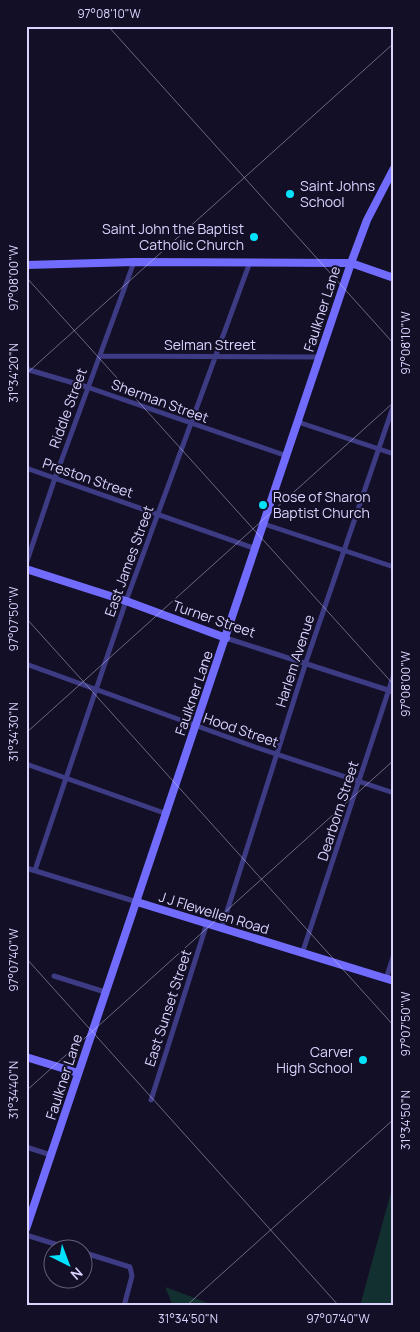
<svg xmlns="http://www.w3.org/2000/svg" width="420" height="1332" font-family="Manrope,sans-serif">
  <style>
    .green { fill: #12302f }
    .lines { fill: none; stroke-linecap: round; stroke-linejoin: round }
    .street { stroke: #3e3b85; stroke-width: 5 }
    .secondary { stroke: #716cfe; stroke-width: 8 }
    .ticks { fill: none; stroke: #dad4ff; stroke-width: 1; stroke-opacity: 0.45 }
    .poi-dot { fill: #02e2fd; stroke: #130f26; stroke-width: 2 }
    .labels { text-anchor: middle; stroke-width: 4; stroke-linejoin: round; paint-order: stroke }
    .poi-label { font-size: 14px; fill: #dad4ff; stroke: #130f26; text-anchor: start }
    .street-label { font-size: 14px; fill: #dad4ff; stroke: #130f26 }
    .neatline { fill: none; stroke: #dad4ff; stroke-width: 2 }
    .ticks-label { font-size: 12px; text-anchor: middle; fill: #dad4ff }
  </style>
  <rect width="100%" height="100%" fill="#130f26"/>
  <path class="green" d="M394,1181V1306H360Z
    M165,1287L216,1306H173Z"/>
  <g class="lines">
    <path class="street" d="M100,356L320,357
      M26,369L87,387L287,456
      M298,422L394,454
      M26,468L256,549
      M264,524L394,567
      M26,564L55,478L134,262
      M226,638L394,692
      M26,664L255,747L394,793
      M26,764L167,814
      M26,868L137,902
      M35,870L126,601L250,262
      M222,927L306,662L394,404
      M302,954L394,674
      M54,976L105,992
      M386,979L394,954
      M151,1100L207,923
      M26,1147L51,1155
      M26,1235L74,1250
      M82,1252L130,1267L132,1276L124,1306"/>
    <path class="secondary" d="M26,265L134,262L340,263H351L394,278
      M26,569L126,601L226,638
      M137,902L394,981
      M26,1057L78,1073
      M26,1229L351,263L367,220L394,168"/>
  </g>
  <path class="ticks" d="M108,26L394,344M26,277L394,685M26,374L394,43M26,618L394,1026M26,733L394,402M26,958L339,1306M26,1091L394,760M26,1299L32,1306M186,1306L394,1119"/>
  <g class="poi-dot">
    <circle cx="290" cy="194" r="5"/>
    <circle cx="254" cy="237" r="5"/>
    <circle cx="263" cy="505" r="5"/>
    <circle cx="363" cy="1060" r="5"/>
  </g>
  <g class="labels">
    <g class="poi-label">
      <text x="300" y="191">Saint Johns<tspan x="300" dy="16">School</tspan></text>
      <text x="244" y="234" text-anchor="end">Saint John the Baptist<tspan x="244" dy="16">Catholic Church</tspan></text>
      <text x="273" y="502">Rose of Sharon<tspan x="273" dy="16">Baptist Church</tspan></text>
      <text x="353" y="1057" text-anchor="end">Carver<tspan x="353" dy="16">High School</tspan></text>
    </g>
    <g class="street-label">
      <text transform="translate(322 309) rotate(-72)" y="5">Faulkner Lane</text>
      <text x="210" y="350">Selman Street</text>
      <text transform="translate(160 401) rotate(20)" y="5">Sherman Street</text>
      <text transform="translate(68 408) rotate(-70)" y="5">Riddle Street</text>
      <text transform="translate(88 478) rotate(19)" y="5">Preston Street</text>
      <text transform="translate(129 561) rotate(-70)" y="5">East James Street</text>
      <text transform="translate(214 619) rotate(19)" y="5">Turner Street</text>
      <text transform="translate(295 661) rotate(-72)" y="5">Harlem Avenue</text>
      <text transform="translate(194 693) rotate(-71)" y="5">Faulkner Lane</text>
      <text transform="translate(241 730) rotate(19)" y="5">Hood Street</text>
      <text transform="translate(338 811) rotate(-72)" y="5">Dearborn Street</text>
      <text transform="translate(214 913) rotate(17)" y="5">J J Flewellen Road</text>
      <text transform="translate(168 1008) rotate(-72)" y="5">East Sunset Street</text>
      <text transform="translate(64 1077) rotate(-72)" y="5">Faulkner Lane</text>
    </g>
  </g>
  <rect width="420" height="1332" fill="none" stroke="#130f26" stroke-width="55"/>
  <g transform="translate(68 1264) rotate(138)"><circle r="24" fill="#130f26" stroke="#635e7d"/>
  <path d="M0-4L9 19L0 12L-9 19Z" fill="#02e2fd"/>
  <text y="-8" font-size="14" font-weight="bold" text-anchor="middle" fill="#dad4ff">N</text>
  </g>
  <rect x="28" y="28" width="364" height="1276" class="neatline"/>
  <g class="ticks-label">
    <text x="109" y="18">97°08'10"W</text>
    <text transform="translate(14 278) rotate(-90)" y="4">97°08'00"W</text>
    <text transform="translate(406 343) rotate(-90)" y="4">97°08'10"W</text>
    <text transform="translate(14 373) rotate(-90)" y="4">31°34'20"N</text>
    <text transform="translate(14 619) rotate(-90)" y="4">97°07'50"W</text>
    <text transform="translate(406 684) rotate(-90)" y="4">97°08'00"W</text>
    <text transform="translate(14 732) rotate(-90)" y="4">31°34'30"N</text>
    <text transform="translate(14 960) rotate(-90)" y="4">97°07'40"W</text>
    <text transform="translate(406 1024) rotate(-90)" y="4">97°07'50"W</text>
    <text transform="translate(14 1090) rotate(-90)" y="4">31°34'40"N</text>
    <text transform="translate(406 1120) rotate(-90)" y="4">31°34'50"N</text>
    <text x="188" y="1323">31°34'50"N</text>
    <text x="338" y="1323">97°07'40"W</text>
  </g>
</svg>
